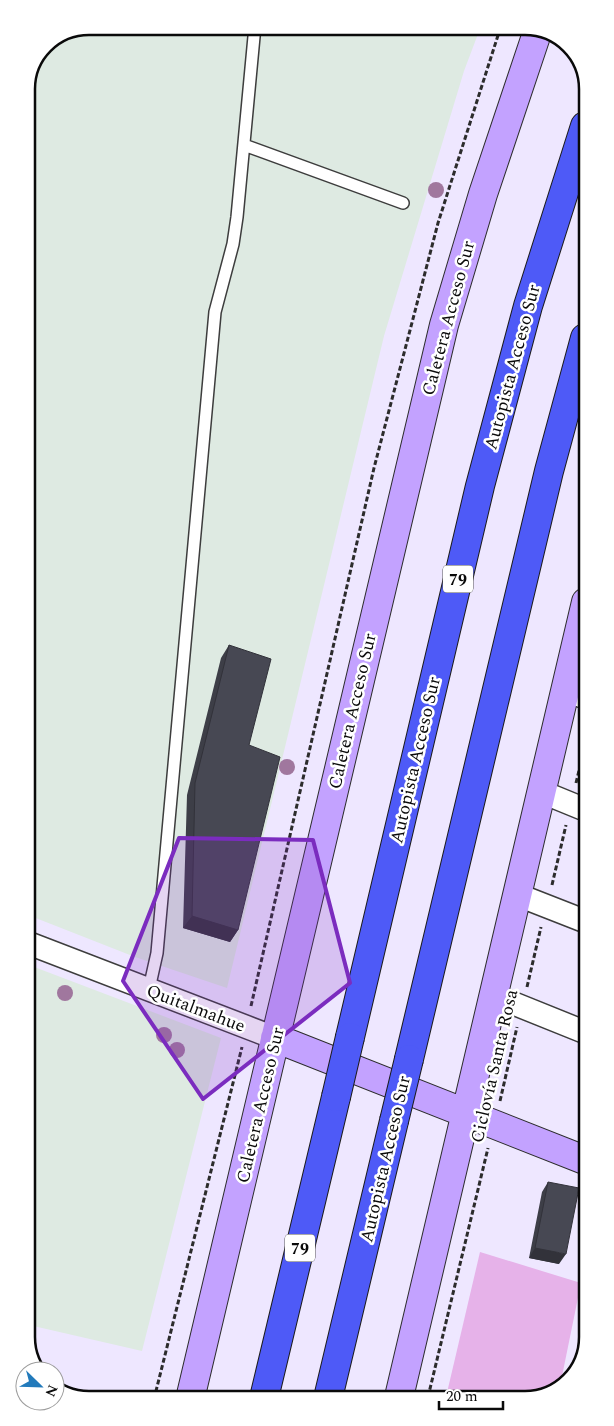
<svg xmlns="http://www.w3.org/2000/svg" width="614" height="1426" font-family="Spectral,serif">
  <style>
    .industrial { fill: #deeae2 }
    .green { fill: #e6b2e9 }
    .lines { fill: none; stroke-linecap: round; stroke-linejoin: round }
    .lane-casing { stroke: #3d3d3d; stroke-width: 14 }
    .street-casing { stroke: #3d3d3d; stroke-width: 25 }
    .secondary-casing { stroke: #2c2c2c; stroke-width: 30 }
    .highway-casing { stroke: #1b1b1b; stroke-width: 30 }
    .path { stroke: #2c2c2c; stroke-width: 3; stroke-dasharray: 5 2.5; stroke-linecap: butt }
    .lane { stroke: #fff; stroke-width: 11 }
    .street { stroke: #fff; stroke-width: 22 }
    .secondary { stroke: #c3a2ff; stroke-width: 28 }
    .highway { stroke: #4e5af7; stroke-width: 28 }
    .highway-bridge-casing { stroke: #1b1b1b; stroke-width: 30; stroke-linecap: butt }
    .highway-bridge { stroke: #4e5af7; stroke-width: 28 }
    .tree { fill: #a0779e }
    .wall { fill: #3d3e47 }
    .shaded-wall { fill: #32323a }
    .building { fill: #474853; stroke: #32323a }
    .marked { fill: #7b2cbf; fill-opacity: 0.2; stroke: #7b2cbf; stroke-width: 4; stroke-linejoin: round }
    .labels { text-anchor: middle; stroke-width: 5; stroke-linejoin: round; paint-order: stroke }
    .shield { fill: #fff; stroke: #545454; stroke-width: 1 }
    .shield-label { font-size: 16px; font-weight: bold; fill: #0a0a0a }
    .street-label { font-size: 18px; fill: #0a0a0a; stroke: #fff }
    .rim { fill: none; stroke: #0a0a0a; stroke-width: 2.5 }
  </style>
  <rect width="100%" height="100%" fill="#eee7ff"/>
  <path class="industrial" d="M89,26H481L464,71L384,336L227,988L135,957L28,915L26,86L45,45Z
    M29,965L221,1038L142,1351L29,1325Z"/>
  <path class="green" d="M480,1252L581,1283L560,1386L545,1396L446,1397Z"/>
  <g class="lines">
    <defs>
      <path id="lane" d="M244,145L403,203
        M149,989L157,953L215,312L233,244L237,217L255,26"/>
      <path id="street" d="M566,690L586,698
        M542,792L586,810
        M518,895L587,922
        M28,943L275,1038
        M495,996L587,1033"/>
      <path id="secondary" d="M275,1038L587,1161
        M399,1397L586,602
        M190,1399L444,325L483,194L538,30"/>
      <path id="highway" d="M350,1037L480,486L528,306L585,126
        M409,1059L549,471L585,338
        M264,1398L336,1097
        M328,1398L394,1121"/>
    </defs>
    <use href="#lane" class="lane-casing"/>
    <use href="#street" class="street-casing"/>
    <use href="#secondary" class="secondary-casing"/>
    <use href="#highway" class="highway-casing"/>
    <path class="path" d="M576,783L586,742
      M552,885L566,825
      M527,987L541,927
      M251,1006L374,468L438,223L501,26
      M500,1101L517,1027
      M428,1397L488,1148
      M154,1399L242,1047"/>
    <use href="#lane" class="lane"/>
    <use href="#street" class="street"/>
    <use href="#secondary" class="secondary"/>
    <use href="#highway" class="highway"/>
    <defs>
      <path id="highway-bridge" d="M336,1097L350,1037
        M394,1121L409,1059"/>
    </defs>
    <use href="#highway-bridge" class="highway-bridge-casing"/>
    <use href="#highway-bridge" class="highway-bridge"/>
  </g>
  <g class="tree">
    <circle cx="436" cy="190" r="8"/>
    <circle cx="287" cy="767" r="8"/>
    <circle cx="65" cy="993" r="8"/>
    <circle cx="164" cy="1035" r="8"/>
    <circle cx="177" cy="1050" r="8"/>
  </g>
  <path class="wall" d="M229,645L249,745L238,930L230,942L183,928L187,795L221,658Z
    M548,1182L559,1264L529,1258L542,1192Z"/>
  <path class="shaded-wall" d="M192,916L238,930L230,942L183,928Z
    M535,1248L566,1254L559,1264L529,1258Z"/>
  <path class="building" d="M229,645L271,659L249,745L280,757L238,930L192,916L195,783Z
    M548,1182L579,1188L566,1254L535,1248Z"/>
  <path class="marked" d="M179,838L313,840L350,983L203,1099L123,981Z"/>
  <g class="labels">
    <g class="shield">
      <rect x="443" y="565.5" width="30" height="27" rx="4"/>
      <rect x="285" y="1234.5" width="30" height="27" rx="4"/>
    </g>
    <g class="shield-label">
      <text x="458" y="585">79</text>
      <text x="300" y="1254">79</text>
    </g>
    <g class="street-label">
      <text transform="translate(448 318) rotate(-75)" y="6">Caletera Acceso Sur</text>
      <text transform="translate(512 367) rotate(-75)" y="6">Autopista Acceso Sur</text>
      <text transform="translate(352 711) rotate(-77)" y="6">Caletera Acceso Sur</text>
      <text transform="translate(415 760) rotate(-77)" y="6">Autopista Acceso Sur</text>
      <text transform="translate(196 1008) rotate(21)" y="6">Quitalmahue</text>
      <text transform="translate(494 1066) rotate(-77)" y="6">Ciclovía Santa Rosa</text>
      <text transform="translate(260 1105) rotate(-77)" y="6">Caletera Acceso Sur</text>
      <text transform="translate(385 1159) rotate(-77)" y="6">Autopista Acceso Sur</text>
    </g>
  </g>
  <path d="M0 0H614V1426H0ZM89 35H525A54 54 0 0 1 579 89V1337A54 54 0 0 1 525 1391H89A54 54 0 0 1 35 1337V89A54 54 0 0 1 89 35Z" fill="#fff" fill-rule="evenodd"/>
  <path class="rim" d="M89 35H525A54 54 0 0 1 579 89V1337A54 54 0 0 1 525 1391H89A54 54 0 0 1 35 1337V89A54 54 0 0 1 89 35Z"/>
  <g transform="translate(40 1386) rotate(113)"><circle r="24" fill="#ffffff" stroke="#9d9d9d"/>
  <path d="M0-4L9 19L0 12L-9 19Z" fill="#227abb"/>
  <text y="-8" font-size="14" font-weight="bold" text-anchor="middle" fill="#0a0a0a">N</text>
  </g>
  <path d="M439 1401v8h64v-8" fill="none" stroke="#0a0a0a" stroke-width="2.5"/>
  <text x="446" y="1401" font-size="15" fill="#0a0a0a" stroke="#ffffff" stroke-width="4" paint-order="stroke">20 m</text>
</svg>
